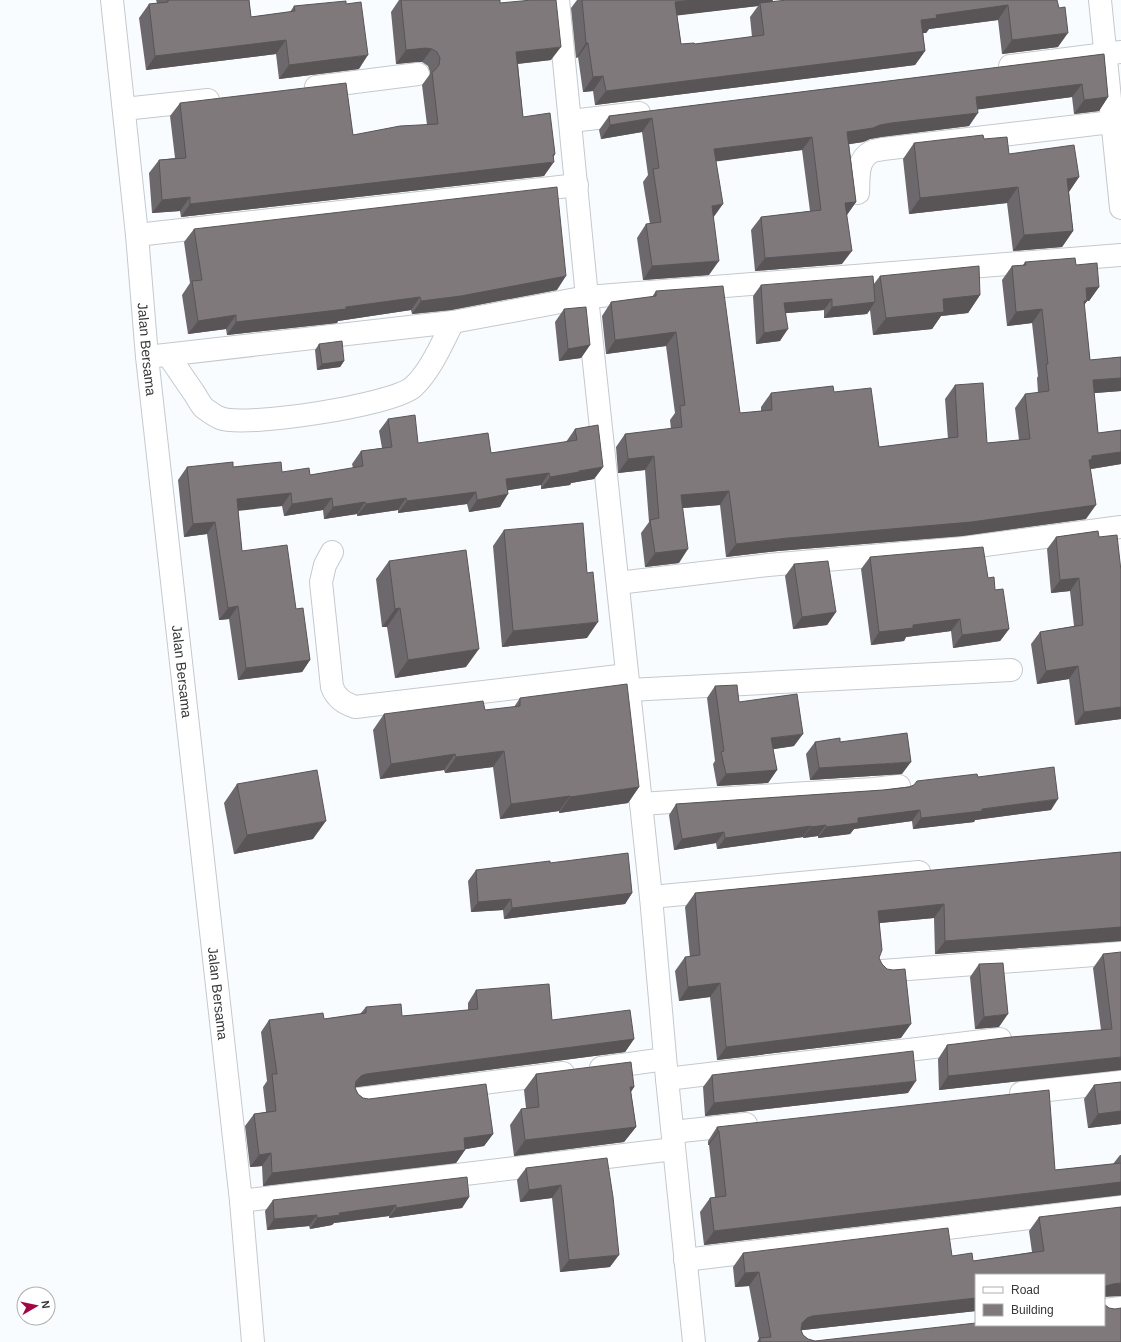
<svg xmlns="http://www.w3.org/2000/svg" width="1121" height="1342" font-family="Helvetica,sans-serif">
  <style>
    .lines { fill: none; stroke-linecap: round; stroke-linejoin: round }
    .minor-casing { stroke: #c4c9cd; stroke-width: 24 }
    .minor { stroke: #fff; stroke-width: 22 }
    .wall { fill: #6d686b; fill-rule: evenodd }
    .shaded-wall { fill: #595557 }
    .building { fill: #7f797c; stroke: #595557 }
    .labels { text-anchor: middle; stroke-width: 4; stroke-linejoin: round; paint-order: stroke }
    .street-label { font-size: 14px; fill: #353738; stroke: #fff }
  </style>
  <rect width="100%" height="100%" fill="#f9fcff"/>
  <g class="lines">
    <defs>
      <g id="minor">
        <path id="s1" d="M112,0L137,235L147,357L241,1201L253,1342"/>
        <path d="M558,0L587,297L651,897L667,1079L694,1342"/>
        <path d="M1100,0L1121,208"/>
        <path d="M1010,66L1121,52"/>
        <path d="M316,87L418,74"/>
        <path d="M124,109L208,100"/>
        <path d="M571,121L639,113"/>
        <path d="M858,193C859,180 856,160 871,152C874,150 879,150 883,149L1121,121"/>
        <path d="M137,235L577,185"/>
        <path d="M168,355C177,368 185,380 194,393C197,397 200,404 204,408C208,411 215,416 220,418C244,428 393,405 413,387C430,372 442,343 453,322L587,297L1121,255"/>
        <path d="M156,356L453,322"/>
        <path d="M332,552L325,565L321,582L332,687C336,698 344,703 355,707L627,675"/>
        <path d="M618,583L768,565L963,548L1121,527"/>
        <path d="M629,690L1011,670"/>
        <path d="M641,804L791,794L874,789L899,786"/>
        <path d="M651,897L919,872"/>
        <path d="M882,971L1121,953"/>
        <path d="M601,1068L665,1059"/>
        <path d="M667,1079L1000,1039"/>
        <path d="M1021,1093L1121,1082"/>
        <path d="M359,1099L563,1073"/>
        <path d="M673,1132L746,1124"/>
        <path d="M241,1201L674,1149"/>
        <path d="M685,1260L1121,1207"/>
        <path d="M1104,1310L1121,1308"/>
      </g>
    </defs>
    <use href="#minor" class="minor-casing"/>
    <use href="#minor" class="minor"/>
  </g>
  <path class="wall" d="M156,0H249L251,17L290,12L294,6L359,69L279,79L276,54L146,70L139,18L149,4L157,3Z
    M399,0H500V3L551,60L518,64L523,117L555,154L544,176L181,217L180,211L152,213L149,173L159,160L175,158L170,116L180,103L353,135L427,125L422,85L430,74V72L428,66L422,62H416L396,64L391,12Z
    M577,0H773L772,2L1057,0L1058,47L1002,54L998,20L929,29L926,33H923L925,51L915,65L595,105L593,91L583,92L578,57L576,58L571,8ZM758,6L750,17L752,37L695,44H681L677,15Z
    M1104,54L1108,97L1099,111L1074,114L1072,97L978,109L969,126L881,137L870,139L863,142L849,144L856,202L847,215L842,264L755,271L751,230L761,217L810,211L802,150L716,161L709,275L643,280L637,238L646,224H650L643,182L648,175L642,132L601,139L599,130L609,116Z
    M984,139L1009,154L1079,177L1069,192L1073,231L1062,247L1013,251L1007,203L909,214L903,159L914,143Z
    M194,229L557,290L451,310L412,314L411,310L338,321L337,323L227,335L226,329L188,334L182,295L190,283L184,242Z
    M1025,262L1076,265L1099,287L1089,301H1087L1084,305L1090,360L1121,357V391L1094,393L1098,433L1121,430V464L1091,469L1086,519L962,536L778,551L726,557L720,505L683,508L679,563L645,567L641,533L649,522L645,470L618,473L616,447L625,434L671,429L670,420L675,413L666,346L606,354L602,316L611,302L652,297L656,291L740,413L761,411V407L771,393L834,392L879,447L948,439L945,399L955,385L987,443L1019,440L1015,408L1025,394L1038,393L1037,378L1038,376L1032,323L1007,326L1002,280L1012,266L1023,265Z
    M880,276L980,295L968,313L941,316L932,329L873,335L870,310L867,314L824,318V310L786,313L780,341L756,344L753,296L761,285H873Z
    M564,309L590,345L581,358L559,361L555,322Z
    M319,344L344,361L340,367L317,370L315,350Z
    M388,419L418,443L491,453L566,442L575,429L603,467L594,479L571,483L570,485L541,489V485L508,490L500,507L469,512L467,504L398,513V510L357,516V514L324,519L323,510L284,516L282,506L238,510L242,551L296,609L310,660L302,672L238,680L229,619L219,620L207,534L184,537L178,480L187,467H233L310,475L353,468L352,464L361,451L382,448L379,431Z
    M504,530L587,638L502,647L493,546Z
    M1098,531L1121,719L1075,725L1069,679L1037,684L1031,644L1040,632L1074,626L1070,591L1051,593L1047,549L1056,537Z
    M870,557L988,578L995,590L1009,629L1000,641L953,648L951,631L906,637L904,641L871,645L861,569Z
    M389,561L466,667L395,678L387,627H382L376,579Z
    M794,564L836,612L827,625L793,629L785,576Z
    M715,686L739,702L794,746L773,749L777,770L768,783L717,786L713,764L715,761L707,698Z
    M520,698L639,787L628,803L559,813V811L500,819L493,767L445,773L444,770L380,779L373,730L384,714L485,710L514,707Z
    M815,742H840L902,774L810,780L806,754Z
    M978,777L1051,810L975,820L974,822L913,829L912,821L854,829L850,834L818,838V836L803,838V837L717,849L716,843L674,850L669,815L676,804L883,790Z
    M237,784L313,839L234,854L224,803Z
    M1121,852V941L935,954L934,918L880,923L879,958L901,1038L717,1060L710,997L679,1001L675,971L685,957H690L685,907L695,893Z
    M550,863L632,893L625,904L504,919L503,910L471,912L468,881L476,870Z
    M1103,954L1120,1070L939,1090L938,1059L947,1045L1101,1030L1093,968Z
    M979,964L999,1027L975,1029L970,977Z
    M476,990L552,1020L634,1039L625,1052L357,1087H355L358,1094L363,1098L493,1134L484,1146L465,1149V1150L456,1163L263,1186L262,1166L250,1167L245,1126L254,1114L266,1112L263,1087L267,1081L261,1032L269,1020L324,1019L360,1014L366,1007L402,1016L468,1010V1003Z
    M536,1074L634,1087L631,1092L636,1127L624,1142L514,1156L510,1125L521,1109L526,1108L524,1090Z
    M712,1075L908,1093L705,1116L703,1087Z
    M1121,1082V1124L1088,1128L1084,1099L1094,1085Z
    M717,1127L1055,1170L1113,1164L1120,1155H1121V1195L704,1245L700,1212L710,1198L715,1197L709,1145H708V1141Z
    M526,1168L613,1197L610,1267L560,1272L552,1198L520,1202L517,1180Z
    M469,1197L462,1208L389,1218V1216L334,1223L332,1225L310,1229L309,1226L267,1230L265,1211L273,1200Z
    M1039,1217L1120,1296L976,1275V1311L803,1330H801L803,1335L808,1339L815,1341L1121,1342H757L759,1339L749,1286L735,1287L733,1267L743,1253L952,1256L973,1261L1032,1252L1029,1231Z"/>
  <path class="shaded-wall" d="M694,0H773L769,5L760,3L758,6L665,17L675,2Z
    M1008,5L998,20L929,29L926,33L911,34L921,20L936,15Z
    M1068,33L1058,47L1002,54L1012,40Z
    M286,40L276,54L146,70L155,56Z
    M586,43H588L578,57L576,58Z
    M561,47L551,60L506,65L516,52Z
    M426,48L432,49L422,62H416L396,64L406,50Z
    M925,51L915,65L595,105L606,91Z
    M368,55L359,69L279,79L289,65Z
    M603,76L593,91L583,92L593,77Z
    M1082,84L1072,97L967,111L976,97Z
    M1108,97L1099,111L1074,114L1084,100Z
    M978,113L969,126L881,137L870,139L863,142L838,146L847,132L891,123Z
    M652,118L642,132L601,139L610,125Z
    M812,137L802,150L705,163L714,149Z
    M555,154L549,163L554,162L544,176L181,217L190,204Z
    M1079,177L1068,193L1067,179Z
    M1018,187L1007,203L909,214L920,198Z
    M190,197L180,211L152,213L162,200Z
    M856,202L846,216L845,203Z
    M723,204L713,218L712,206Z
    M1073,231L1062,247L1013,251L1024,235Z
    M852,251L842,264L755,271L765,258Z
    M719,261L709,275L643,280L652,266Z
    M566,276L557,290L451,310L412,314L421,301Z
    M1099,287L1089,301H1087L1077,315L1086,288Z
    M980,295L968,313L941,316L932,329L873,335L886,318L943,299Z
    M420,297L411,310L338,321L337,323L227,335L236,322Z
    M832,299L824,310L776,314L784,303Z
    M875,302L867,314L824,318L832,307Z
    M1042,309L1032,323L1007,326L1016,312Z
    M236,315L226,329L188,334L198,321Z
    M788,329L780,341L756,344L764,333Z
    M676,332L666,346L606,354L615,340Z
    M590,345L581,358L559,361L568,349Z
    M344,361L340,367L317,370L322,364Z
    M1121,378V391L1083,394L1093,380Z
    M1121,452V464L1085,470L1080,474L1092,456Z
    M654,456L645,470L618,473L628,459Z
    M603,467L594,479L571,483L570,485L541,489L550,477Z
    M549,473L541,485L497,492L506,479Z
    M729,491L720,505L671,509L681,495Z
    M476,492L467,504L398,513L407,501Z
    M291,493L282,506L228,512L237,499Z
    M508,494L500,507L469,512L477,500Z
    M332,498L323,510L284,516L292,504Z
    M406,498L398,510L357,516L366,504Z
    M365,502L357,514L324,519L333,507Z
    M1096,505L1086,519L962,536L778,551L726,557L736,544Z
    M215,522L207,534L184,537L193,524Z
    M688,549L679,563L645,567L655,553Z
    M1079,578L1070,591L1051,593L1060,580Z
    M238,606L229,619L219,620L228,608Z
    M400,608L387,627H382L395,609Z
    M836,612L827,625L793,629L802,617Z
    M960,619L951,631L906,637L904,641L871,645L879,632L913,625Z
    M598,622L587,638L502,647L513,631Z
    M1009,629L1000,641L953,648L962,635Z
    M479,649L466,667L395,678L408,660Z
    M310,660L302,672L238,680L246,668Z
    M1078,666L1069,679L1037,684L1046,671Z
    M1121,707V719L1075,725L1084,712Z
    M803,734L794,746L762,751L771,738Z
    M504,751L493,767L445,773L456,757Z
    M455,754L444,770L380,779L391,764Z
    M911,762L902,774L810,780L819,768Z
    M777,770L768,783L717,786L726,774Z
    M639,787L628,803L559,813L570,797Z
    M570,796L559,811L500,819L511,804Z
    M1058,799L1051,810L975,820L974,822L913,829L921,818Z
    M920,810L912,821L854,829L850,834L818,838L826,827L858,818Z
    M326,821L313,839L234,854L247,835Z
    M826,825L818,836L803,838L811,827Z
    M811,826L803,837L717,849L725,838Z
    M724,832L716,843L674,850L682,839Z
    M632,893L625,904L504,919L512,908Z
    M511,899L503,910L471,912L478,902Z
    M944,904L934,918L868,924L878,911Z
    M1121,927V941L935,954L945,941Z
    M720,983L710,997L679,1001L688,987Z
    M1008,1014L999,1027L975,1029L984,1017Z
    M911,1024L901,1038L717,1060L726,1047Z
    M634,1039L625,1052L357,1087L352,1089L361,1076L366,1074Z
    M1121,1057V1070L939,1090L948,1076Z
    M916,1081L908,1093L705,1116L714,1103Z
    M630,1087H634L623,1103Z
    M1121,1111V1124L1088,1128L1098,1114Z
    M636,1127L624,1142L514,1156L525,1140Z
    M718,1131H719L709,1145H708Z
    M493,1134L484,1146L455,1151L464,1138Z
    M465,1150L456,1163L263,1186L272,1173Z
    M271,1153L262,1166L250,1167L259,1155Z
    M1121,1182V1195L704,1245L714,1231Z
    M561,1185L552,1198L520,1202L529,1190Z
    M469,1197L462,1208L389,1218L396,1208Z
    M396,1205L389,1216L334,1223L332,1225L310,1229L317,1218L339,1213Z
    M317,1215L309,1226L267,1230L274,1219Z
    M619,1255L610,1267L560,1272L569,1260Z
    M759,1272L749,1286L735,1287L745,1273Z
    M1121,1283V1296L1104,1297V1289L1106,1286L1112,1284Z
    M976,1298V1311L803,1330L797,1332L802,1323L807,1318L812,1316Z"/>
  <path class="building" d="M168,0H249L251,17L295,11L294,6L346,1V4L361,2L368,55L289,65L286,40L155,56L149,4L168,2Z
    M401,0H500V3L532,0H556L561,47L516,52L523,117L550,113L555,154L553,155L554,162L190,204V197L162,200L159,160L186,158L180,103L346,83L353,135L400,126L438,124L432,72L435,70L439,65L440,58L437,52L432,49L426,48L406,50Z
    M582,0H694L675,2L681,44L694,43L695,44L764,35L760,3L787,0H1057L1059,8L1065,7L1068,33L1012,40L1008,5L936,15L937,18L921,20L925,51L606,91L603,76L593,77L588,43H586Z
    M1104,54L1108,97L1084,100L1082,84L976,97L978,113L891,123L880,125L873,128L847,132L856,202L845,203L852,251L765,258L761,217L821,210L812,137L714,149L723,204L712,206L719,261L652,266L646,224L661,222L653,169L659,168L652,118L610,125L609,116Z
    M983,135L984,139L1007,137L1009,154L1074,145L1079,177L1067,179L1073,231L1024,235L1018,187L920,198L914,143Z
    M557,187L566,276L461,296L421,301L420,297L346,307V309L236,322V315L198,321L192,281L202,280L194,229Z
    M1075,258L1076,265L1097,263L1099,287L1086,288L1087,301H1084L1090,360L1121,357V378L1093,380L1098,433L1121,430V452L1092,456V459L1089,460L1096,505L971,522L788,538L736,544L729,491L681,495L688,549L655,553L650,520L659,518L654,456L628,459L625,434L682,427L680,406L685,405L676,332L615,340L611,302L656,296V291L723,286L740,413L772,410L771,393L833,386L834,392L871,388L879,447L958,437L955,385L983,383L987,443L1030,439L1025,394L1049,391L1046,364H1048L1042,309L1016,312L1012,266L1026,265L1025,262Z
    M979,266L980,295L943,299L944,312L886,318L880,276Z
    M873,276L875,302L832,307V299L784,303L788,329L764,333L761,285Z
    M586,307L590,345L568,349L564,309Z
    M342,341L344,361L322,364L319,344Z
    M415,415L418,443L488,433L491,453L577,440L575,429L598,425L603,467L579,471V472L550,477L549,473L506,479L508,494L477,500L476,492L407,501L406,498L366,504L365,502L333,507L332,498L292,504L291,493L237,499L242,551L287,545L296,609L303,608L310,660L246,668L238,606L228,608L215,522L193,524L187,467L233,462V467L281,462L282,472L309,468L310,475L363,466L361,451L392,447L388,419Z
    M583,523L587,573L593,572L598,622L513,631L504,530Z
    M1098,531L1099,537L1117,535L1121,571V707L1084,712L1078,666L1046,671L1040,632L1083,625L1079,578L1060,580L1056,537Z
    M983,547L988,578L994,577L995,590L1003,589L1009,629L962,635L960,619L913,625V628L879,632L870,557Z
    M466,550L479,649L408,660L400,608L395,609L389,561Z
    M828,561L836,612L802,617L794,564Z
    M627,684L639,787L570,797V796L511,804L504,751L456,757L455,754L391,764L384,714L483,701L485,710L520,706V698Z
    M737,685L739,702L797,694L803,734L771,738L777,770L726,774L721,752L724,751L715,686Z
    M907,733L911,762L819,768L815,742L840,738V742Z
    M1054,767L1058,799L982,809V811L921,818L920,810L858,818V823L826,827V825L811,827V826L725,838L724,832L682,839L676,804L883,790L909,787L914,785L917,781L977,774L978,777Z
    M317,770L326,821L247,835L237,784Z
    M1121,852V927L945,941L944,904L878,911L882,950L879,958L882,964L887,969L893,970L905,969L911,1024L726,1047L720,983L688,987L685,957L700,955L695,893Z
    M628,853L632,893L512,908L511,899L478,902L476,870L550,861V863Z
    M1121,952V1057L948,1076L947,1045L1011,1037L1112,1029L1103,954Z
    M1003,963L1008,1014L984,1017L979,964Z
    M549,984L552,1020L630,1010L634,1039L366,1074L361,1076L356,1081L355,1088L358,1094L363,1098L369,1099L486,1084L493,1134L464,1138L465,1150L272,1173L271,1153L259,1155L254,1114L276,1111L272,1074H277L269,1020L323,1013L324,1019L366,1013V1007L401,1004L402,1016L478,1009L476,990Z
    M913,1051L916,1081L714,1103L712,1075Z
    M631,1062L634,1087H630L636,1127L525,1140L521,1109L539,1107L536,1074Z
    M1121,1082V1111L1098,1114L1094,1085Z
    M1049,1090L1055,1170L1121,1163V1182L714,1231L710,1198L726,1196L719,1131H718L717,1127Z
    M607,1158L613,1197L619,1255L569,1260L561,1185L529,1190L526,1168Z
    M467,1177L469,1197L396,1208V1205L339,1213L340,1215L317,1218V1215L274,1219L273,1200Z
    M1121,1207V1283L1112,1284L1106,1286L1104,1289V1275H976V1298L812,1316L807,1318L802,1323L801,1330L803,1335L808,1339L815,1341L976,1323V1325H1104V1304L1109,1308L1115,1309L1121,1308V1342H760V1338L771,1337L759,1272L745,1273L743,1253L948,1228L952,1256L972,1253L973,1261L1044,1251L1039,1217Z"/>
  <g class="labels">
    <g class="street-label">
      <text dy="5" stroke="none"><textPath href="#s1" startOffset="351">Jalan Bersama</textPath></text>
      <text dy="5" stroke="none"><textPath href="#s1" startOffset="675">Jalan Bersama</textPath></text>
      <text dy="5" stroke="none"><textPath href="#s1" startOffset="999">Jalan Bersama</textPath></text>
    </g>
  </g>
  <rect x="975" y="1274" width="130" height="52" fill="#ffffff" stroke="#aeafaf"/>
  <rect x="983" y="1287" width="20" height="6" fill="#ffffff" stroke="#aeafaf"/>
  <text x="1011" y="1294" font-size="12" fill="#353738">Road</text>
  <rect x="983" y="1304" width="20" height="12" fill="#7f797c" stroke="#aeafaf"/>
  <text x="1011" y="1314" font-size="12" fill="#353738">Building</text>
  <g transform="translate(36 1306) rotate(81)"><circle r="19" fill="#ffffff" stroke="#aeafaf"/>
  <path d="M0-3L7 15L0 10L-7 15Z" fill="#a20643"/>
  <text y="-6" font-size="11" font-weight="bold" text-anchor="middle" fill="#353738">N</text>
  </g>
</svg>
